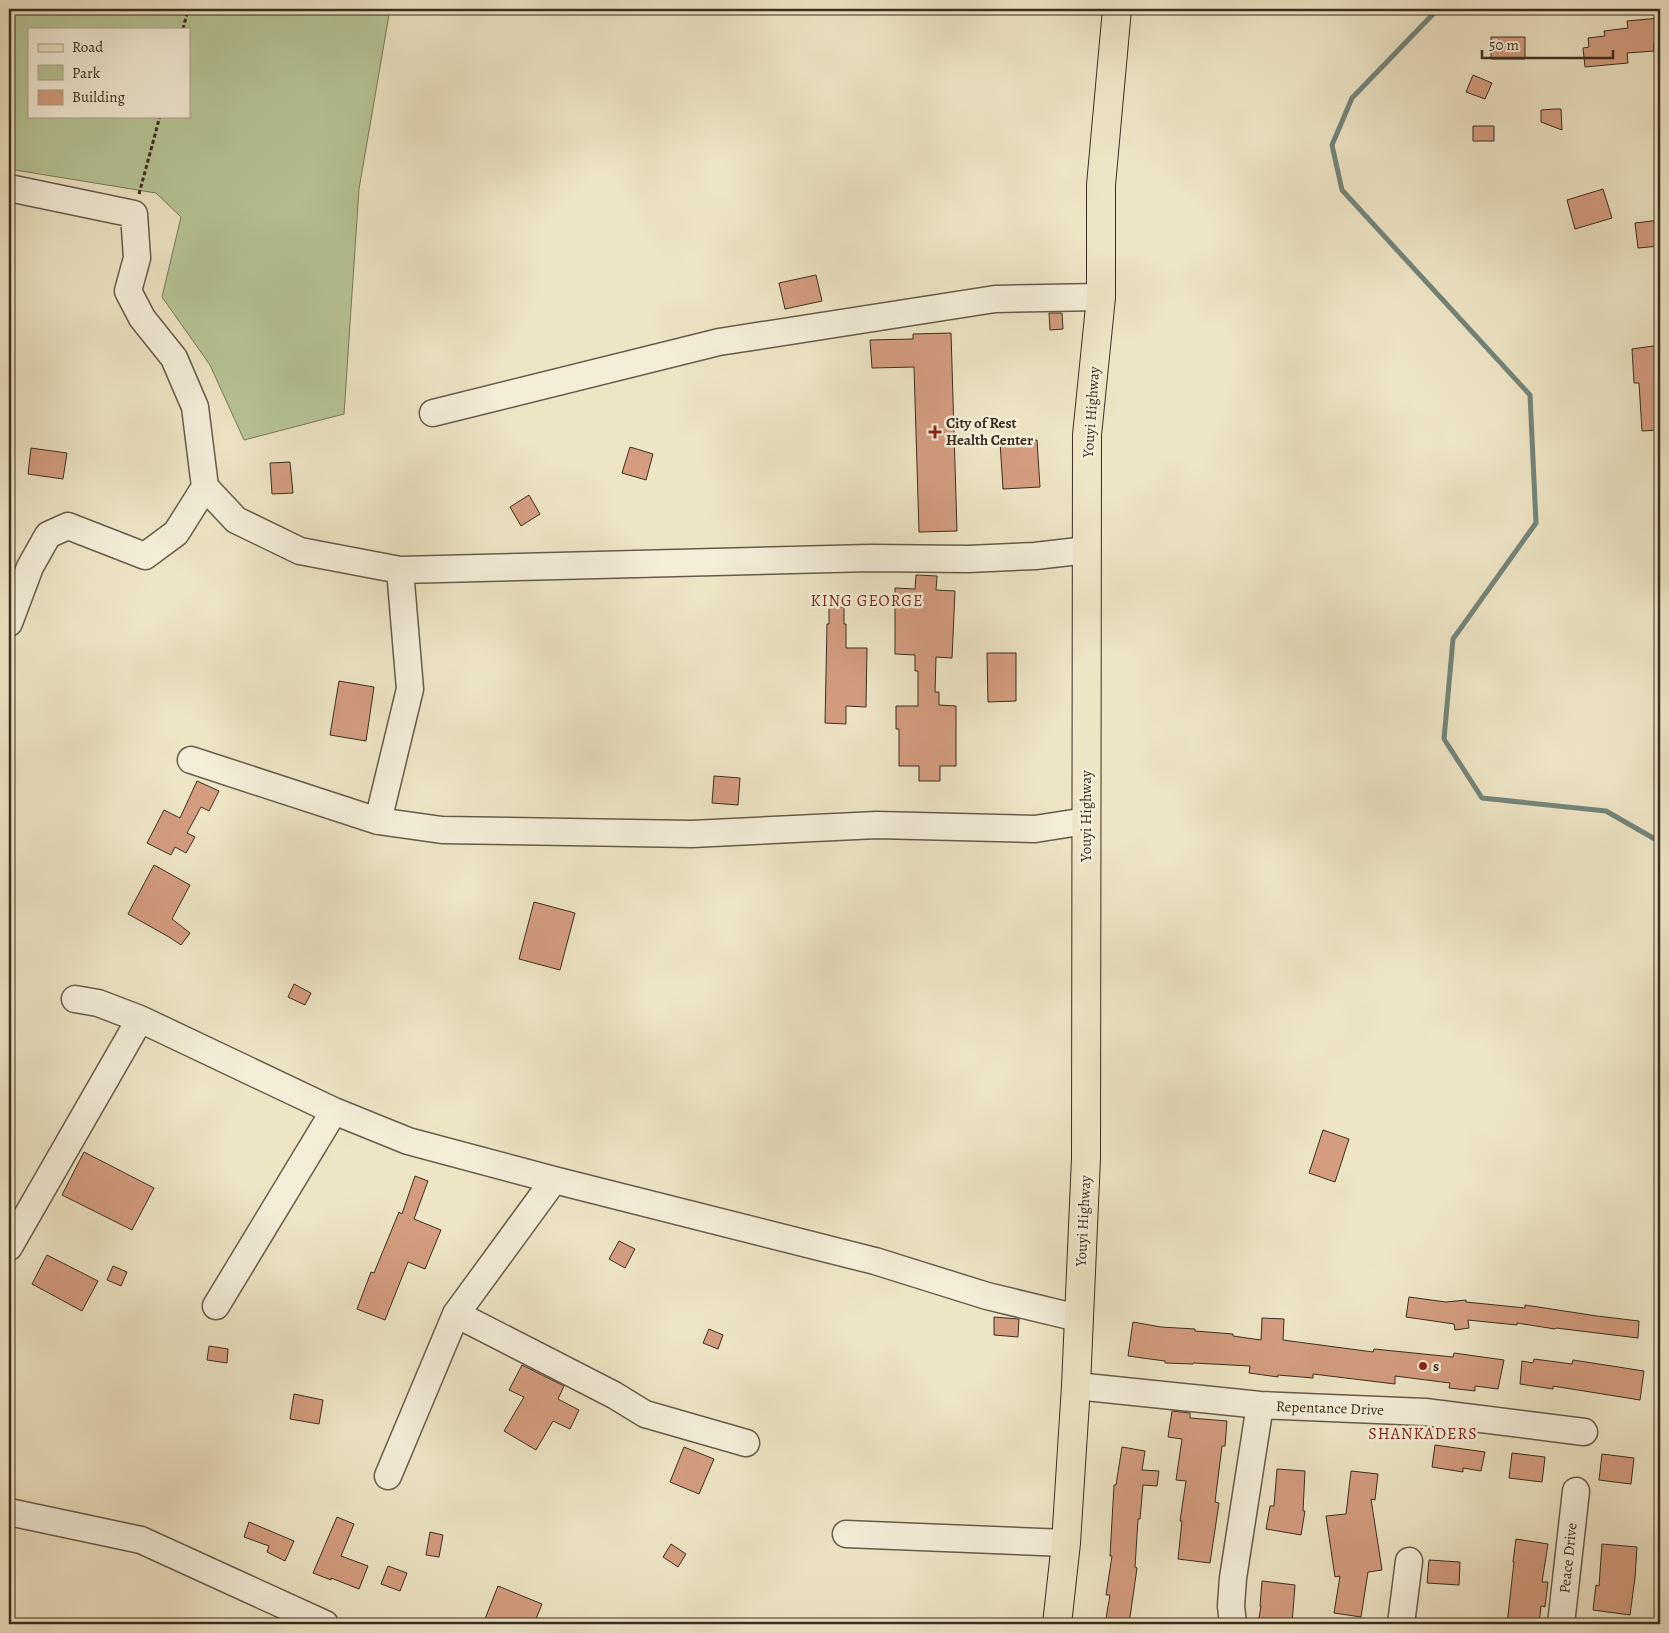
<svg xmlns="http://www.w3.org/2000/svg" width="1669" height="1633" font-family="Alegreya,serif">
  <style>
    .green { fill: #b7c596; stroke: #797a5b; fill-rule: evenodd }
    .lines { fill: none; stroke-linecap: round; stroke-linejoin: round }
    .stream { stroke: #73857b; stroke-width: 5 }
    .building { fill: #d49d80; stroke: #3b2e20 }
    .minor-casing { stroke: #685c49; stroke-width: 29 }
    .major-casing { stroke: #3b2e20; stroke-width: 30 }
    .path { stroke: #3b2e20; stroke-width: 3; stroke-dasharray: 4 2.5; stroke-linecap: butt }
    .minor { stroke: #f4eed9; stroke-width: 26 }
    .major { stroke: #eee5c5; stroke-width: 28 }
    .poi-dot { fill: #8f2418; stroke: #f4eed9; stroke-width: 2 }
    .labels { text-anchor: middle; stroke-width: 5; stroke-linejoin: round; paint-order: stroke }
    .street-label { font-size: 15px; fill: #3b2e20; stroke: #f4eed9 }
    .poi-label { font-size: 15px; font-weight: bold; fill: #3b2e20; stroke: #f4eed9; text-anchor: start }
    .neighbourhood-label { font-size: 16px; letter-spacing: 1px; fill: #7a1f14; stroke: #f4eed9 }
  </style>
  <rect width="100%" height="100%" fill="#eee5c5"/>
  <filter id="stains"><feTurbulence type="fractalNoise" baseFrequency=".004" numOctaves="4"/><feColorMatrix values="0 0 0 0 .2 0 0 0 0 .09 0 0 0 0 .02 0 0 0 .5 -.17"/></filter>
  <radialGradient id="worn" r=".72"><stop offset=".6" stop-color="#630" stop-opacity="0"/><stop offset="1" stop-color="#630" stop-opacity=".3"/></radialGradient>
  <path class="green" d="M9,9H390L359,189L344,414L244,440L210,365L162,297L181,217L156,193L9,169ZM29,29H189V116H29Z"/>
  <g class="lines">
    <path class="stream" d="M1438,9L1352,98L1332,145L1342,190L1530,395L1536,523L1453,639L1444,739L1482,798L1606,811L1660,842"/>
  </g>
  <path class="building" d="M1660,18V42H1654V51L1627,53L1628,63L1585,67L1583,48L1589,47L1588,38L1605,36L1604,31L1628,28L1627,21Z
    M1491,37H1525V59H1491Z
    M1473,75L1492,83L1485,99L1466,92Z
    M1554,109H1561L1562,130L1541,122V110Z
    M1473,126H1494V141H1473Z
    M1603,189L1612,218L1575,229L1567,200Z
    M1660,220V246L1638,248L1635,223Z
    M816,275L822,301L785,309L779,283Z
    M1049,313H1062L1063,329L1050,330Z
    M951,333L957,531L919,532L914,367L872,368L870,340L913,339V334Z
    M1660,345V430L1642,431L1639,383H1634L1632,349Z
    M1037,440L1040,487L1003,489L1000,442Z
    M630,447L653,454L646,480L622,473Z
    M31,448L67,453L63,479L28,474Z
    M290,462L293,493L272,494L270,463Z
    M529,495L540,514L521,526L510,507Z
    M916,575L937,576L936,590L955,591L952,658L936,657L935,692H939V705L956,706V766H940V781H919V766H899V729H896V706H918V671H915V655L895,654V588L915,589Z
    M829,607H844V624H846V648H867L866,707L846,706V724L825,723L827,624H829Z
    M987,653H1016V701L988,702Z
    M339,681L374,687L366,741L330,735Z
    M714,776L740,778L738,805L712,803Z
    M197,781L219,791L209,811L201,807L187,833L195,837L186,853L175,847L171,855L147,843L164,810L180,818Z
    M154,865L190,885L172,919L190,933L181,945L169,937L128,914Z
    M534,902L575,913L560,970L519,959Z
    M294,984L311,993L305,1005L288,997Z
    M1323,1130L1349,1139L1335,1182L1309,1173Z
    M84,1152L154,1188L132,1230L62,1195Z
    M415,1176L428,1181L414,1219L441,1230L425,1269L408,1262L385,1320L357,1309L371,1272L374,1273L399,1212L402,1214Z
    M619,1241L635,1249L625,1268L609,1259Z
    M47,1255L98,1281L82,1311L32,1284Z
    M113,1266L127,1272L121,1286L107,1280Z
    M1409,1297L1446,1302L1466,1300V1302L1525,1308V1305L1597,1316L1639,1321L1638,1338L1556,1328L1555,1329L1517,1323V1325L1468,1320L1469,1328L1455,1330L1454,1324L1406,1317Z
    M994,1317L1019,1319L1018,1337L994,1335Z
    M1262,1318L1284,1319L1283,1340L1373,1352L1374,1349L1453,1357L1454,1353L1504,1360L1498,1389L1475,1386V1391L1449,1388L1450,1383L1395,1376V1384L1313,1374V1378L1278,1375V1377L1249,1373L1250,1366L1193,1363V1364L1165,1363V1361L1128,1356L1133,1322L1161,1327L1195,1329V1331L1233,1334V1336L1261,1340Z
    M709,1329L723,1335L718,1349L703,1343Z
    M209,1346L228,1349L227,1363L207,1360Z
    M1534,1359L1572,1364L1573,1360L1644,1371L1640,1400L1553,1386V1389L1520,1384L1522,1361L1533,1363Z
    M522,1365L564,1386L558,1399L579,1410L570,1429L553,1421L536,1450L504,1431L524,1397L509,1390Z
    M294,1394L323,1400L319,1424L290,1419Z
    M1172,1411L1190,1413V1418L1227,1421L1225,1446H1222L1215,1502L1219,1503L1210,1563L1178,1559L1182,1521H1180L1186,1481L1176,1480L1182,1439L1168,1437Z
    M1435,1445L1485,1452L1481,1471L1463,1468V1472L1432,1467Z
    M684,1447L714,1459L699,1494L670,1482Z
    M1122,1447L1145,1451L1142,1470L1159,1471L1157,1486L1143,1485L1140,1519H1138L1135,1567L1137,1568L1129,1624H1105L1110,1595H1106L1112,1556H1110L1114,1485H1116Z
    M1512,1453L1545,1457L1542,1482L1509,1478Z
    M1602,1454L1634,1458L1631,1484L1599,1480Z
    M1277,1469L1305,1471L1303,1511H1305L1301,1535L1266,1529L1270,1506H1274Z
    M1351,1471L1378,1474L1375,1500L1371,1499L1382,1570L1368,1572L1361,1617L1334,1613L1340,1576L1335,1577L1326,1516L1346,1514Z
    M337,1517L354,1524L341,1556L368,1566L359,1589L331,1578V1580L313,1573Z
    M249,1522L294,1541L285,1561L267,1552L269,1546L244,1537Z
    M430,1532L443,1535L439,1557L426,1555Z
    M1516,1539L1548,1544L1542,1582H1548L1545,1607L1541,1606L1539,1624H1507L1514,1562H1513Z
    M671,1544L686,1554L678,1567L663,1557Z
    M1602,1544L1637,1547L1635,1578L1630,1615L1593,1610L1596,1585L1599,1586Z
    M1429,1560L1460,1562L1459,1585L1427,1583Z
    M388,1566L407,1573L400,1591L381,1584Z
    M1262,1581L1295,1585L1292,1624H1258L1261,1606H1260Z
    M498,1586L542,1604L534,1624H483Z"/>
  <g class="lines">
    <defs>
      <path id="minor" d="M9,188L134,214L137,258L128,291L142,318L174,358L195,407L205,487L236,520L300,551L400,570L870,558L968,559L1035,556L1087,550
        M433,413L719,342L995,299L1101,297
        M9,623L30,567L48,535L68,526L145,556L176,533L205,487
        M191,760L378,821L442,830L692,834L877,825L1035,829L1086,821
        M378,821L410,689L400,570
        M75,999L98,1003L140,1019L334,1111L408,1141L554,1180L875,1261L987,1296L1078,1318
        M9,1247L140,1019
        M216,1306L334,1111
        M456,1314L614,1395L645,1414L746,1443
        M1076,1386L1260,1405L1425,1412L1584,1432
        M388,1476L456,1314L554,1180
        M9,1512L141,1540L325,1624
        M846,1534L1066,1543
        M1233,1624L1231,1606L1233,1578L1260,1405
        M1401,1624L1409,1561
        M1561,1624L1576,1491"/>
      <path id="major" d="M1057,1624L1066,1543L1076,1386L1086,1158L1087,435L1101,297V185L1117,9"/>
    </defs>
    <use href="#minor" class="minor-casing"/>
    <use href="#major" class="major-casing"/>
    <path class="path" d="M183,29L188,9
      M139,194L160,116"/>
    <use href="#minor" class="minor"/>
    <use href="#major" class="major"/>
  </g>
  <g class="poi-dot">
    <path d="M932.5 424.5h5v5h5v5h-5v5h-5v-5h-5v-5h5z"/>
    <circle cx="1423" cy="1366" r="5"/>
  </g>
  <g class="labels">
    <g class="street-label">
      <text transform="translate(1091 412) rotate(-86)" y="5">Youyi Highway</text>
      <text transform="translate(1086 816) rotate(-90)" y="5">Youyi Highway</text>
      <text transform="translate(1083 1221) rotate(-87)" y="5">Youyi Highway</text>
      <text transform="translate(1330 1408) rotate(2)" y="5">Repentance Drive</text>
      <text transform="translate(1568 1558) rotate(-84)" y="5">Peace Drive</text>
    </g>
    <g class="poi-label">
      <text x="946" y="428">City of Rest<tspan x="946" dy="17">Health Center</tspan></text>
      <text x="1433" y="1371">s</text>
    </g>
    <g class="neighbourhood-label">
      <text x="867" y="606">KING GEORGE</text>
      <text x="1423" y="1439">SHANKADERS</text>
    </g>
  </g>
  <rect width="1669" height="1633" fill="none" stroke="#eee5c5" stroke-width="30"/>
  <rect x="10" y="10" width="1649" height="1613" fill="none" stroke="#3b2e20" stroke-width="2.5"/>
  <rect x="15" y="15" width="1639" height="1603" fill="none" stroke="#3b2e20"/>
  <rect x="28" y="28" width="162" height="90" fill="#f4eed9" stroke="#aaa18f"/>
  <rect x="38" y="44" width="25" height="8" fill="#eee5c5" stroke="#aaa18f"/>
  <text x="72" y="52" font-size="15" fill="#3b2e20">Road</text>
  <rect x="38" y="65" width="25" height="15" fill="#b7c596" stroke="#aaa18f"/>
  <text x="72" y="78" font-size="15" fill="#3b2e20">Park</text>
  <rect x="38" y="90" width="25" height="15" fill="#d49d80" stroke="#aaa18f"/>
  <text x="72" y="102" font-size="15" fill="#3b2e20">Building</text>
  <path d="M1482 50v8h131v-8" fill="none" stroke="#3b2e20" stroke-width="2.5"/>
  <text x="1489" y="50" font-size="15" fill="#3b2e20" stroke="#f4eed9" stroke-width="4" paint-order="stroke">50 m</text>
  <rect width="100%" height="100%" filter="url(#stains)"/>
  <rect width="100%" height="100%" fill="url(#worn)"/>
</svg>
